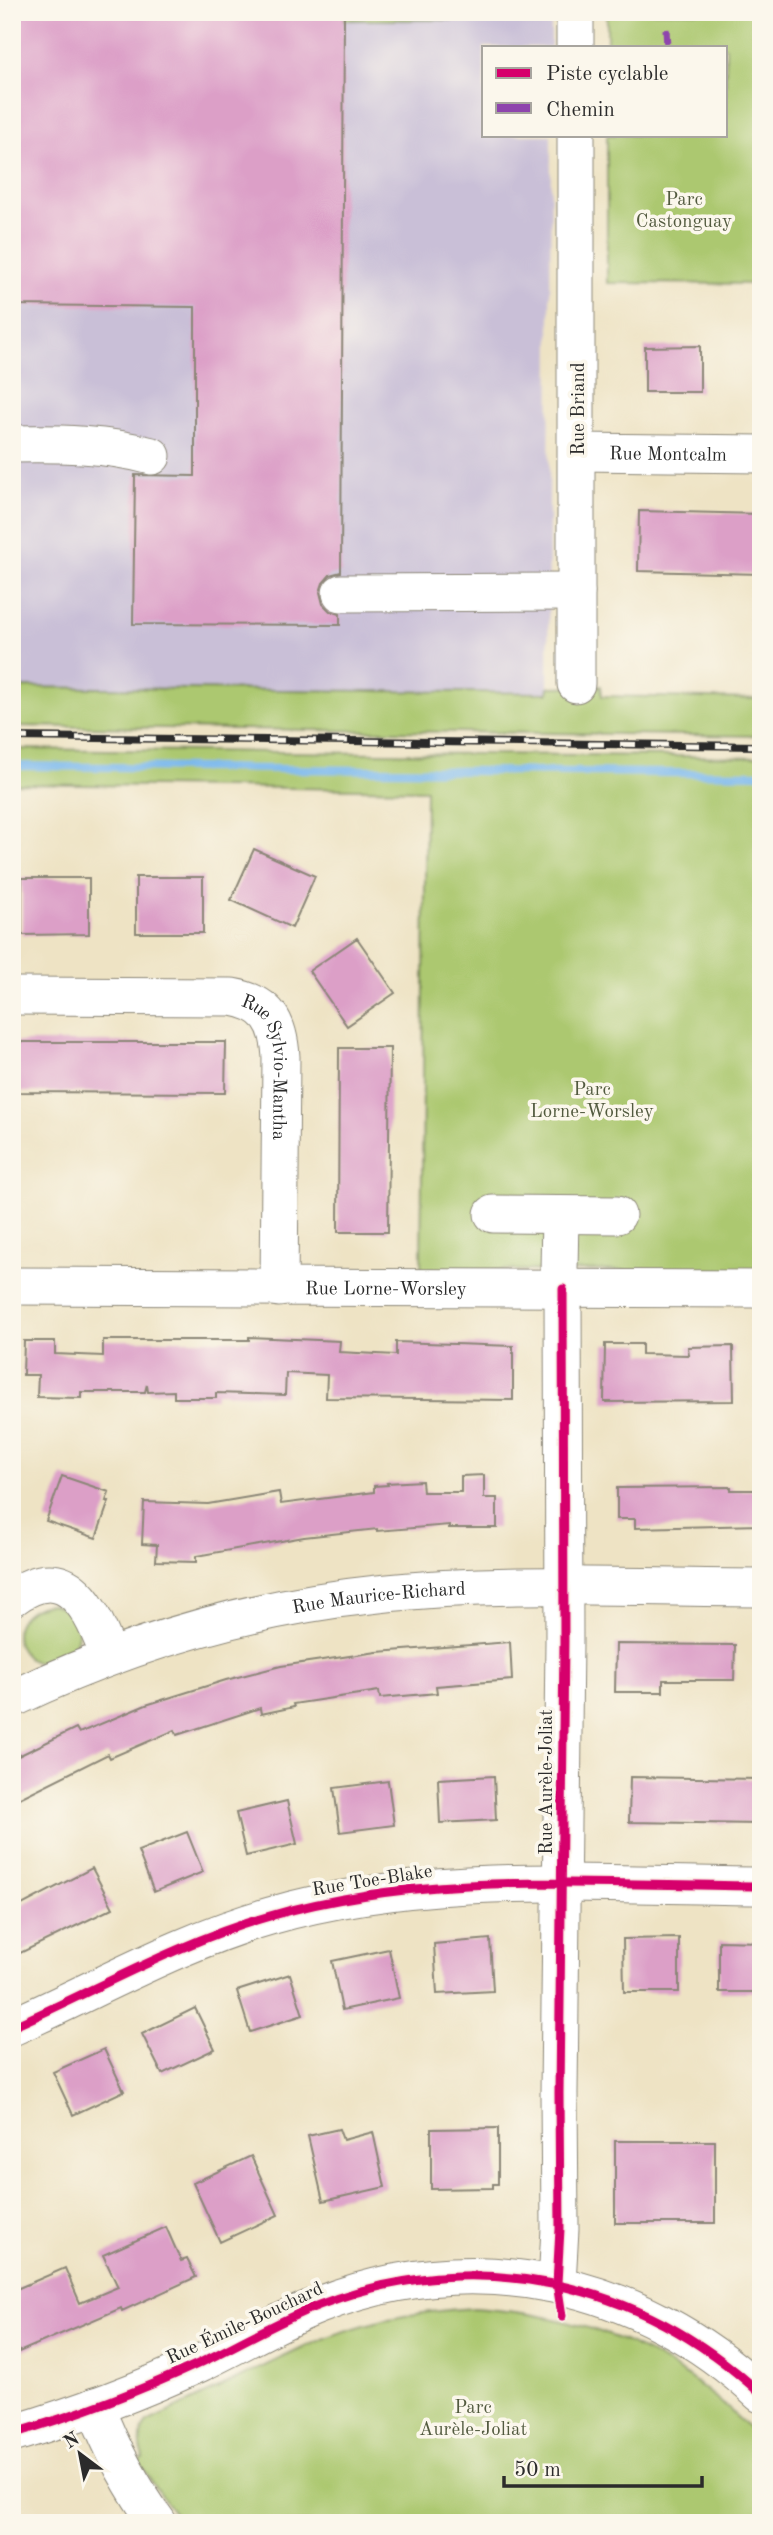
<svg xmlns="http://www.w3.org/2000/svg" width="773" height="2535" font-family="'Old Standard TT',serif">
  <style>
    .industrial { fill: #c9bfd7 }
    .green { fill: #acc86f; stroke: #6c7a4d; stroke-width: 2 }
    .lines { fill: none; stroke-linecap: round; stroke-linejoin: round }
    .stream { stroke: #78b7ec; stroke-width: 8 }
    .building { fill: #dc9fc7 }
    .minor-casing { stroke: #8c8778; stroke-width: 39 }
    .minor { stroke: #fff; stroke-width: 37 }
    .rail-casing { stroke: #2b2b2b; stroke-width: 8 }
    .rail { stroke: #fbf7ec; stroke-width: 5; stroke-dasharray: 16; stroke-linecap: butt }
    .quiet { stroke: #8e44ad; stroke-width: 7; stroke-dasharray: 14 7; stroke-linecap: butt }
    .cycleway-casing { stroke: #fbf7ec; stroke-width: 13 }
    .cycleway { stroke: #d6006c; stroke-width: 9 }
    .labels { text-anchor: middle; stroke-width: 7; stroke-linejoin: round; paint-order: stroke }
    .park-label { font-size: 19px; fill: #525a3f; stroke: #fbf7ec }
    .street-label { font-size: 19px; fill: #2b2b2b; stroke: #fbf7ec }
  </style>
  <rect width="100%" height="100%" fill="#fbf7ec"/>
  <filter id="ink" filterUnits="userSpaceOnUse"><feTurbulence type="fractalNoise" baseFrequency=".0143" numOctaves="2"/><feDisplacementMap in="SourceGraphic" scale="14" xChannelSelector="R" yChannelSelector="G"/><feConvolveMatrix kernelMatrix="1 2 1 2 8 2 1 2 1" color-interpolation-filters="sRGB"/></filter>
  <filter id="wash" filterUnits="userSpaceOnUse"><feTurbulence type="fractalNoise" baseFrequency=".00686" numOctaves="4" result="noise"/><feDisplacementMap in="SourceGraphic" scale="28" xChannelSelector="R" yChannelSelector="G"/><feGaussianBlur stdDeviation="1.57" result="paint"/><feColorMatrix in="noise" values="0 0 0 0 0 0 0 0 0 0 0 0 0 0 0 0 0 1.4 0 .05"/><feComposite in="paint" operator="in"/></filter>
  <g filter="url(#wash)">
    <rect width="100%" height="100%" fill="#eee3c4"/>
    <path class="industrial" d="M12,12H546V19L551,20V47H484V135H551L548,693L12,687Z"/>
    <path class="green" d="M344,12H546V20H344Z
      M607,12H761V284L607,283V135H726V47H607Z
      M601,686L602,696L761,699V736L12,726V687L548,693L549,687Z
      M12,749L761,757V1271L421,1270L426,790L12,784Z
      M49,1604C61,1606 68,1609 75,1620C91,1649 42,1679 23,1653C6,1630 24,1607 49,1604Z
      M474,2308C590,2315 683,2354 761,2442V2523H182L154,2486L139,2462L144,2458C139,2445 139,2434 147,2422L309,2345C362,2321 416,2311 474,2308Z"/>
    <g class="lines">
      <path class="stream" d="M12,766L761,774"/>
    </g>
    <g id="blocks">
      <path class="building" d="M12,12H344L341,572L330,575L323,583L320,592L323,604L330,611L340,614V625L133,624L135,475L195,476V307L12,305Z
        M700,346V392H645V347Z
        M639,511L761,514V574L638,571Z
        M254,849L315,876L292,928L231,900Z
        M136,877H203V933H136Z
        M22,878H89V934L22,935Z
        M357,938L395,993L347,1026L309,971Z
        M12,1042H226L225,1093L12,1092Z
        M339,1048H390L388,1232H338Z
        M249,1337L340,1341L339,1352L396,1355V1342L513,1346V1400L326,1398L327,1375L286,1373L285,1395L216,1393V1398H174V1391L148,1392L147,1384L145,1392H81V1398L37,1397L38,1375H23L24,1341H55V1354L103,1356V1340H249Z
        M605,1344H642V1354L689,1355L688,1347L733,1346L734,1401L604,1402Z
        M484,1475V1498H497V1528H449V1525L377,1531V1529L304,1537L196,1556V1562L156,1561L157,1545L142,1544L144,1502L208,1504L279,1492L281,1504L374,1492V1486L388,1485L387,1483L422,1481L423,1492H461V1476Z
        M62,1476L109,1492L106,1501H109L96,1538L46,1521Z
        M731,1487V1490H761V1525L635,1528V1519H617V1488Z
        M510,1642L512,1680L436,1686L437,1693L380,1698L379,1691L293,1704L294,1707L261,1714L260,1708L177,1735L175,1730L110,1758L108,1754L12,1802V1759L76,1728L79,1733L146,1705L226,1680L281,1666L377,1652Z
        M616,1644L735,1645L734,1680H663V1692H615Z
        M494,1776L496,1820L440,1823L438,1779Z
        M630,1777L761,1779V1824L629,1822Z
        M388,1781L394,1825L340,1832L334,1788Z
        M287,1801L297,1844L246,1856L236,1813Z
        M187,1832L203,1872L154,1892L138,1851Z
        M92,1868L113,1908L12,1957V1910Z
        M679,1938V1992H624L623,1939Z
        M490,1939L493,1991L437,1994L434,1944Z
        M719,1941L761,1942V1992H719Z
        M389,1949L399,1998L342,2010L332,1961Z
        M290,1974L303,2015L250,2032L237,1991Z
        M195,2008L215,2049L162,2074L142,2034Z
        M104,2049L124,2091L73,2115L53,2072Z
        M498,2128V2184H493V2188L431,2189V2129Z
        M339,2129L343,2140L373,2132L385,2187L323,2201L308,2136Z
        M615,2141H715V2223H615Z
        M251,2156L278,2215L220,2242L193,2183Z
        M166,2227L181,2261L187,2259L196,2277L122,2311L121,2308L19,2352L12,2336V2291L65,2268L80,2303L118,2287L103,2255Z"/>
    </g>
  </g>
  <g filter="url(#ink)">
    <use href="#blocks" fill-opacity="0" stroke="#8c8778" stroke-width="2"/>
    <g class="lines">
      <defs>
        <g id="minor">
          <path d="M575,12V47"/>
          <path d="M12,444C59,443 107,444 152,456"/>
          <path id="s1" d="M577,452L761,454"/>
          <path d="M341,593L576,592"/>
          <path d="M576,684V135"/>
          <path id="s2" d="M12,996L232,997C268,1003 279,1022 281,1057L279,1288"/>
          <path d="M493,1214L617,1215"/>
          <path id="s3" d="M12,1286L761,1289"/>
          <path d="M12,1598C69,1556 92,1611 109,1656"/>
          <path id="s4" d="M12,1699C127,1644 251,1607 378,1594C505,1580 634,1588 761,1588"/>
          <path d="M12,2027C98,1989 179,1942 270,1916C429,1870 597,1885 761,1886"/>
          <path d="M557,2283L560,2229L559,2093L564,1641L563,1289L559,1271L560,1215"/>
          <path d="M95,2406C111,2448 131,2486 158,2523"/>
          <path d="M12,2434C76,2415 140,2391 200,2363C240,2344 278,2321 319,2305C476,2244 640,2281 761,2394"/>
        </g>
      </defs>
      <use href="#minor" class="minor-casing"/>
      <use href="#minor" class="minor"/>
      <defs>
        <path id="rail" d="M12,737L761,746"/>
      </defs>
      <use href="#rail" class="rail-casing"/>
      <use href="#rail" class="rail"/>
      <path class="quiet" d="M666,29L667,47"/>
      <defs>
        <path id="cycleway" d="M12,2027C98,1989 179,1942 270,1916C429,1870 597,1885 761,1886
          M562,2316L557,2283L560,2229L559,2093L564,1641L563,1289
          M12,2434C76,2415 140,2391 200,2363C240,2344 278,2321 319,2305C476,2244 640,2281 761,2394"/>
      </defs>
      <use href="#cycleway" class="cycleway-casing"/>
      <use href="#cycleway" class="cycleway"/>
    </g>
  </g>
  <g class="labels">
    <g class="park-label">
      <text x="684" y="205">Parc<tspan x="684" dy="22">Castonguay</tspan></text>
      <text x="592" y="1095">Parc<tspan x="592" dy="22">Lorne-Worsley</tspan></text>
      <text x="473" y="2413">Parc<tspan x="473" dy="22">Aurèle-Joliat</tspan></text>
    </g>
    <g class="street-label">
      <text transform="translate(577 409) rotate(-90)" y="7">Rue Briand</text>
      <text dy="7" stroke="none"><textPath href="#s1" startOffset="91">Rue Montcalm</textPath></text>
      <text dy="7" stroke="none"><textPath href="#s2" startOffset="310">Rue Sylvio-Mantha</textPath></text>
      <text dy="7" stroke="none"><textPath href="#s3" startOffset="374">Rue Lorne-Worsley</textPath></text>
      <text dy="7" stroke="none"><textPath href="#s4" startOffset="383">Rue Maurice-Richard</textPath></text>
      <text transform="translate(545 1782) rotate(-90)" y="7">Rue Aurèle-Joliat</text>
      <text transform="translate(372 1879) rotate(-9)" y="7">Rue Toe-Blake</text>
      <text transform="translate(244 2322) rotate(-25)" y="7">Rue Émile-Bouchard</text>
    </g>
  </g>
  <rect width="773" height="2535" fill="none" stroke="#fbf7ec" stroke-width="42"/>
  <rect x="482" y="46" width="245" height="91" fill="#fbf7ec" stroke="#a8a59f" stroke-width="2"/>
  <rect x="496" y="68" width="35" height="10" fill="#d6006c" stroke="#a8a59f" stroke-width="2"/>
  <text x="546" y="80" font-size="21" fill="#2b2b2b">Piste cyclable</text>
  <rect x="496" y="103" width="35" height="10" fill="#8e44ad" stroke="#a8a59f" stroke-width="2"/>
  <text x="546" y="116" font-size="21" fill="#2b2b2b">Chemin</text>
  <g transform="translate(80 2454) rotate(328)" stroke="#fbf7ec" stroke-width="5" paint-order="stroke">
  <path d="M0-5L12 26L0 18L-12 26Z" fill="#2b2b2b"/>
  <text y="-10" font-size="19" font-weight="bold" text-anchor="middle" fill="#2b2b2b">N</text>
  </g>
  <path d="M504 2476v10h198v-10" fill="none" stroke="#2b2b2b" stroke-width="3.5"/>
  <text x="514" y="2476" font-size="21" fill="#2b2b2b" stroke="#fbf7ec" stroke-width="5" paint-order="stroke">50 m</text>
</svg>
